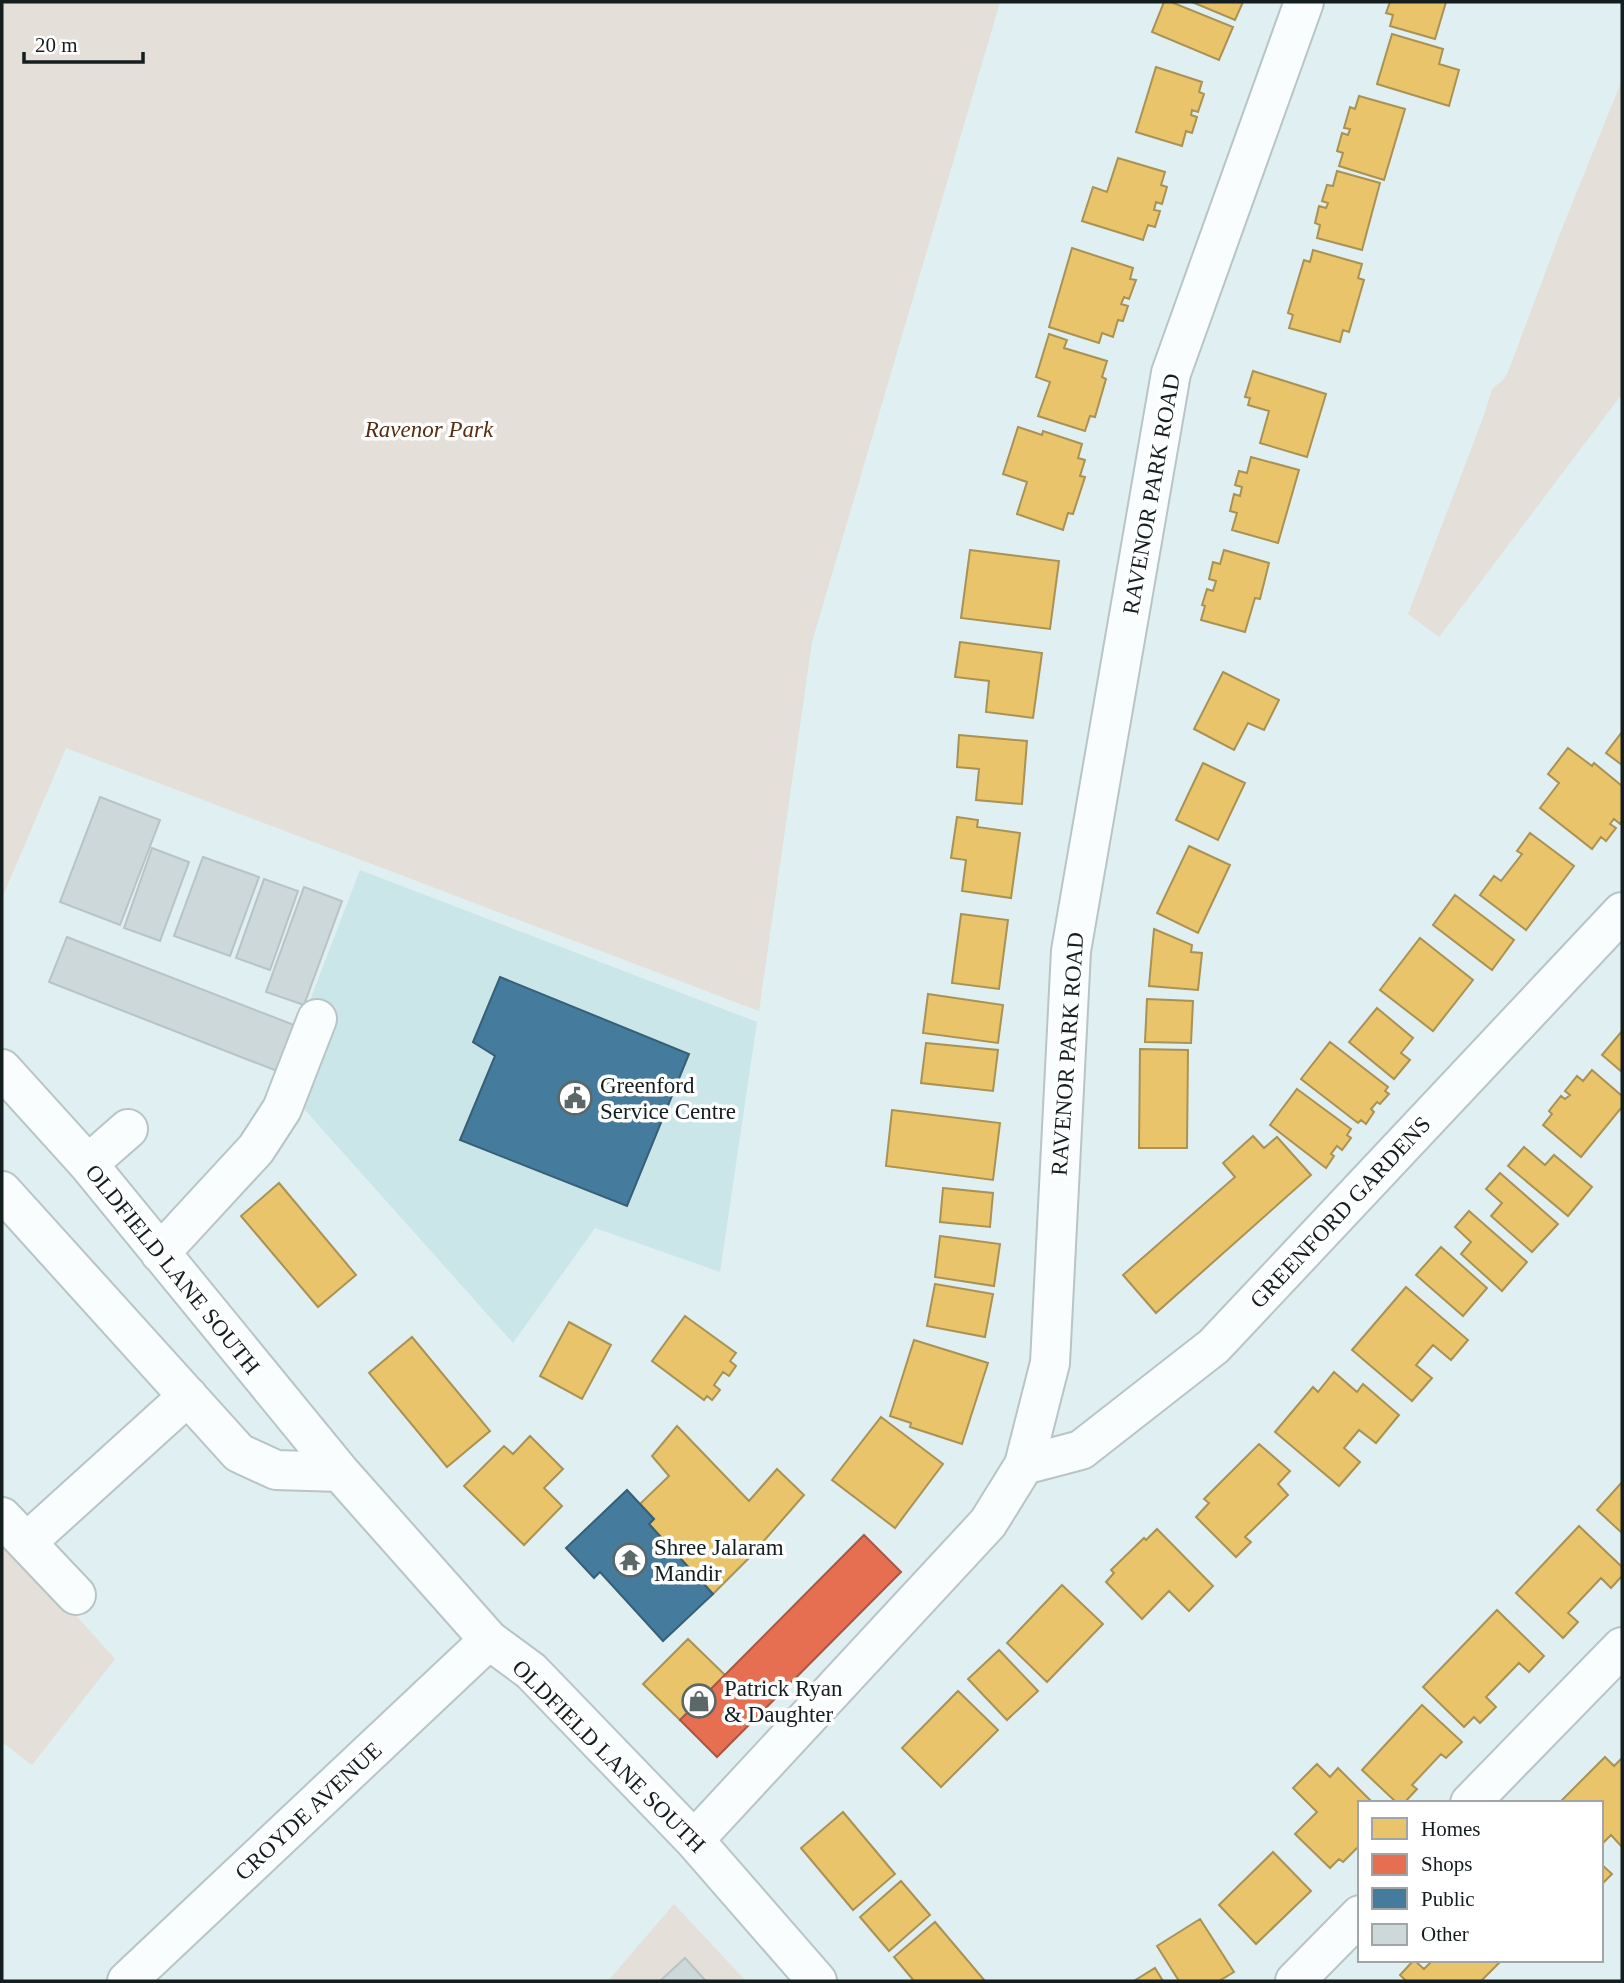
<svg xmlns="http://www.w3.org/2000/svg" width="1624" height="1983" font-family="'Times New Roman',serif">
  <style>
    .built { fill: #cbe6e8 }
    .green { fill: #e4dfd8 }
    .homes { fill: #e9c46a; stroke: #a99254; stroke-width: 2 }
    .shops { fill: #e76f51; stroke: #a85742; stroke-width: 2 }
    .public { fill: #457b9d; stroke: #375f77; stroke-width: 2 }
    .building { fill: #ccd8d9; stroke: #b7c3c4; stroke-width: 2 }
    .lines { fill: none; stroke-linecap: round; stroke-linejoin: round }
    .minor-casing { stroke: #b8c4c5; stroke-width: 42 }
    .minor { stroke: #fafdfd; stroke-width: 38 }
    .labels { text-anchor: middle; stroke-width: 7; stroke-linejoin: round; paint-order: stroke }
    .park-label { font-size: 23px; font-style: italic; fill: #582d0d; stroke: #fff }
    .street-label { font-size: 23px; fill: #151e1f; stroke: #fff }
    .poi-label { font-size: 23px; fill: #151e1f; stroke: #fff; text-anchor: start }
  </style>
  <rect width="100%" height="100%" fill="#e0eff1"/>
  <path class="built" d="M360,870L757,1022L720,1272L595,1228L513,1343L279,1081Z"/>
  <path class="green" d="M2,2H1000L812,642L759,1011L66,748L2,898Z
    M1622,80V394L1439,637L1408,614L1483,418L1492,389L1503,380L1508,372L1559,236Z
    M2,1533L115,1659L32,1765L2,1742Z
    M674,1904L746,1981H608Z"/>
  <path class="homes" d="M1164,2H1171L1233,27L1219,60L1152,32Z
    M1192,2H1243L1235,20Z
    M1390,2H1446L1435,39L1390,26L1393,15L1386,13Z
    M1392,34L1443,49L1439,64L1459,70L1449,106L1377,84Z
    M1156,67L1202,82L1199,92L1204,94L1198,112L1192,110L1191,115L1197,117L1192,133L1186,131L1182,146L1136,132Z
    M1359,96L1405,109L1384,180L1339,166L1343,153L1337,151L1342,133L1348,135L1350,129L1344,128L1350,107L1355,109Z
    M1118,158L1165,172L1161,185L1167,187L1162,204L1156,202L1154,210L1160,211L1155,227L1148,225L1143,240L1082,221L1093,187L1107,192Z
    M1337,171L1380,183L1362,250L1317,238L1320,225L1315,223L1319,206L1326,208L1328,203L1322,201L1327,185L1333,186Z
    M1072,248L1133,268L1130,279L1136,280L1129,299L1124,297L1121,304L1128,306L1123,321L1118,320L1113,337L1102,333L1099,343L1049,327Z
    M1313,250L1362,264L1358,278L1364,280L1349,332L1343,330L1340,342L1289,328L1293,315L1288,313L1304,260L1310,262Z
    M1049,334L1067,340L1064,348L1107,361L1102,377L1106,379L1095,417L1090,416L1085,431L1038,416L1050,382L1036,377Z
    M1253,371L1326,394L1307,457L1260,443L1269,411L1248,405L1250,398L1245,397Z
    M1018,427L1042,435L1043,431L1082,444L1078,458L1085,460L1080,476L1085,477L1073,514L1068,513L1063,530L1017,514L1027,482L1003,474Z
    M1251,457L1299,470L1278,543L1232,530L1237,513L1230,511L1234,494L1240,496L1242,487L1235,485L1239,471L1247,473Z
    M970,550L1059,561L1050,629L961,618Z
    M1224,550L1269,563L1260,599L1255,598L1245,632L1201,620L1205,606L1202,605L1207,589L1213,591L1216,581L1209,579L1213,562L1220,564Z
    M960,642L1042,653L1033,718L986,712L989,681L955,677Z
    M1223,672L1279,700L1264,730L1248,723L1234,750L1194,729Z
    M1622,732V765L1606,753Z
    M959,735L1027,741L1022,804L976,800L979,769L957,767Z
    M1568,748L1592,766L1594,763L1622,786V820L1620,824L1614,819L1610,824L1616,828L1606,841L1601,837L1592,849L1540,808L1559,783L1548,774Z
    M1203,763L1245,783L1218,840L1176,820Z
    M957,817L978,820L977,827L1020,833L1011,898L962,891L966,860L951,858Z
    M1530,833L1574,866L1526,930L1480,895L1494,876L1501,881L1522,854L1517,851Z
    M1189,846L1230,865L1198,933L1157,913Z
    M1455,895L1514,940L1492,970L1433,925Z
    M961,914L1008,920L999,989L952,983Z
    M1154,929L1192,945L1191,952L1202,953L1198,990L1149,986Z
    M1420,938L1473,980L1433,1031L1380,990Z
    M928,994L1003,1005L998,1043L923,1033Z
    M1147,999L1193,1001L1191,1043L1145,1042Z
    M1377,1008L1413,1038L1401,1053L1410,1060L1394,1079L1349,1042Z
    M1622,1031V1072L1602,1055Z
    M1330,1042L1388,1087L1385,1091L1389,1094L1380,1104L1377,1102L1371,1109L1374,1112L1366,1124L1361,1120L1358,1123L1301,1079Z
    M926,1043L998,1050L993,1091L921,1083Z
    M1140,1049L1188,1050L1187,1148H1139Z
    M1592,1070L1622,1096V1107L1581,1157L1543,1125L1552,1114L1549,1111L1561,1096L1565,1099L1570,1095L1565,1091L1577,1076L1583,1081Z
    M1297,1089L1351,1129L1347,1135L1351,1138L1342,1150L1337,1146L1331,1154L1334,1156L1326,1168L1270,1125Z
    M892,1110L1000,1123L993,1180L886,1166Z
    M1253,1136L1264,1148L1277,1137L1311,1175L1156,1313L1123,1275L1235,1177L1223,1163Z
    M1524,1147L1545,1165L1554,1155L1592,1187L1568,1216L1508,1166Z
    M1500,1173L1558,1224L1532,1252L1491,1216L1502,1203L1486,1189Z
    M279,1183L356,1275L318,1307L241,1216Z
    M943,1188L993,1193L990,1227L940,1222Z
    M1469,1211L1527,1262L1502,1291L1461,1254L1471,1242L1455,1227Z
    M940,1236L1000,1244L994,1286L935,1277Z
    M1441,1247L1487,1288L1463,1316L1416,1275Z
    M935,1284L993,1294L985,1337L927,1326Z
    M1406,1287L1468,1340L1451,1360L1433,1345L1416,1365L1432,1378L1412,1401L1352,1350Z
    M685,1316L736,1353L730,1361L736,1366L729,1376L723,1372L714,1385L720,1390L712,1400L707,1396L704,1400L652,1361Z
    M569,1322L611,1345L582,1399L540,1376Z
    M412,1337L490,1431L447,1467L369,1373Z
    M914,1340L988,1363L962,1444L910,1427L911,1423L890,1416Z
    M1334,1372L1357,1392L1363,1384L1399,1415L1376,1443L1359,1430L1344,1448L1360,1462L1339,1486L1275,1432L1313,1387L1318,1392Z
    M881,1417L943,1464L895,1528L832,1480Z
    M677,1426L749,1501L777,1469L804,1495L748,1559L713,1594L649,1524L654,1519L640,1504L669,1476L652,1456Z
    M530,1436L563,1469L544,1488L562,1506L524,1545L464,1486L504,1446L513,1454Z
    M1259,1444L1290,1471L1278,1484L1288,1495L1245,1537L1251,1542L1236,1557L1196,1517L1209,1503L1204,1499Z
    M1622,1482V1533L1597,1510Z
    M1579,1526L1622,1567V1576L1611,1588L1601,1578L1568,1613L1578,1622L1563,1638L1516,1593Z
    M1157,1529L1213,1586L1189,1611L1169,1591L1142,1619L1106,1582L1114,1573L1111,1570L1144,1538L1146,1540Z
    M1062,1585L1103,1624L1047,1682L1007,1643Z
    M1497,1610L1544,1656L1529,1672L1519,1663L1486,1697L1496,1707L1480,1723L1474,1717L1464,1727L1423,1687Z
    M688,1639L725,1675L680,1720L643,1684Z
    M999,1650L1038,1691L1007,1720L968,1679Z
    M958,1691L998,1730L941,1787L902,1748Z
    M1422,1705L1462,1742L1446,1758L1441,1754L1412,1785L1417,1789L1404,1803H1397L1362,1770Z
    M1605,1757L1614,1766L1622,1758V1847L1611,1835L1601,1845V1803L1561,1801Z
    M1317,1764L1330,1777L1338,1768L1373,1803H1360V1845L1343,1862L1339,1859L1330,1868L1295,1834L1317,1812L1293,1788Z
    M843,1812L895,1874L853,1910L801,1848Z
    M1273,1852L1311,1891L1256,1944L1219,1905Z
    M1601,1864L1612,1874L1601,1885Z
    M901,1881L930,1915L889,1951L860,1917Z
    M1200,1919L1234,1972L1219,1981H1179L1157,1946Z
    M935,1922L985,1981H914L894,1957Z
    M1414,1960L1424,1969L1433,1960H1502L1481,1981H1406L1400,1975Z
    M1155,1968L1163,1981H1134Z"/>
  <path class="shops" d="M864,1535L901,1572L717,1757L680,1720Z"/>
  <path class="public" d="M500,977L689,1054L627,1206L460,1140L495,1056L473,1042Z
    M627,1490L654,1519L649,1524L713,1594L663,1641L600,1572L594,1578L566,1548Z"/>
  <path class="building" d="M100,797L160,820L120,925L60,902Z
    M152,848L189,862L160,941L124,928Z
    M203,857L259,877L230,956L174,936Z
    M264,879L298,891L270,970L236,958Z
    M304,887L342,901L304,1005L266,992Z
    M67,937L294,1025L277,1071L49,982Z
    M685,1958L706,1981H660Z"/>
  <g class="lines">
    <defs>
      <path id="minor" d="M2,1069L88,1164L340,1472L489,1640L531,1671L694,1840L817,1981
        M88,1164L128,1129
        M2,1191L239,1453L276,1470L340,1472
        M160,1253L256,1149L282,1109L317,1019
        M1024,1465L1081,1450L1214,1346L1622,912
        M2,1517L76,1595
        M27,1542L188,1396
        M1470,1803L1622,1647
        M694,1840L988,1523L1024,1465L1050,1363L1071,951L1171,373L1304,2
        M127,1981L489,1640
        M1295,1981L1360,1915"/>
    </defs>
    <use href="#minor" class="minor-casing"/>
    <use href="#minor" class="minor"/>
  </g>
  <defs>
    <symbol id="civic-ring" viewBox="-11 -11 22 22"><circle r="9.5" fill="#fff" stroke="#5c6768" stroke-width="1.5"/><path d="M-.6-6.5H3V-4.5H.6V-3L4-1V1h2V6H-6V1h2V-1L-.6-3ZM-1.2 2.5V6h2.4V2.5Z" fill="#5c6768"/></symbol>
    <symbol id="temple-ring" viewBox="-11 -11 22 22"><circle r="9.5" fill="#fff" stroke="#5c6768" stroke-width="1.5"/><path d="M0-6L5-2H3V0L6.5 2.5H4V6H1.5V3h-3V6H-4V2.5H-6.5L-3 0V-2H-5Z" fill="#5c6768"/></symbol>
    <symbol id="shop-ring" viewBox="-11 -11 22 22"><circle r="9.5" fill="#fff" stroke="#5c6768" stroke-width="1.5"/><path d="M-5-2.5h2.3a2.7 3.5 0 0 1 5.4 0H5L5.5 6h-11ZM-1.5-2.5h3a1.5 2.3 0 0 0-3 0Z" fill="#5c6768"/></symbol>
  </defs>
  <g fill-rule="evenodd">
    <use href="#civic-ring" x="556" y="1079" width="38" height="38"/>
    <use href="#temple-ring" x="611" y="1541" width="38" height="38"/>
    <use href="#shop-ring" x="680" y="1682" width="38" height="38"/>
  </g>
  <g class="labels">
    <g class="park-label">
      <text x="429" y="437">Ravenor Park</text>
    </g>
    <g class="street-label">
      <text transform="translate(1151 494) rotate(-80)" y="8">RAVENOR PARK ROAD</text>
      <text transform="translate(1067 1054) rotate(-86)" y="8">RAVENOR PARK ROAD</text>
      <text transform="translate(1340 1212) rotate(-47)" y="8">GREENFORD GARDENS</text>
      <text transform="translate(173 1269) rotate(51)" y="8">OLDFIELD LANE SOUTH</text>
      <text transform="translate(609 1756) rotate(45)" y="8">OLDFIELD LANE SOUTH</text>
      <text transform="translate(308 1811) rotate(-43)" y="8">CROYDE AVENUE</text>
    </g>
    <g class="poi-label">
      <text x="600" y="1093">Greenford<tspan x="600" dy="26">Service Centre</tspan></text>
      <text x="654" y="1555">Shree Jalaram<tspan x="654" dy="26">Mandir</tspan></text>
      <text x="724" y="1696">Patrick Ryan<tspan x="724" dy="26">&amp; Daughter</tspan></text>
    </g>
  </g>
  <rect width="1624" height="1983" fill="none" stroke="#151e1f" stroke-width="7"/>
  <rect x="1358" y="1801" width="245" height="161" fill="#ffffff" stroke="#a1a5a5" stroke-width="2"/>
  <rect x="1372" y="1818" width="35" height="21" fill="#e9c46a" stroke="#a1a5a5" stroke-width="2"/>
  <text x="1421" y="1836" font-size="21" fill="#151e1f">Homes</text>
  <rect x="1372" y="1854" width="35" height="21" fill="#e76f51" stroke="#a1a5a5" stroke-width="2"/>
  <text x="1421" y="1871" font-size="21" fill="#151e1f">Shops</text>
  <rect x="1372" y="1888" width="35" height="21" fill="#457b9d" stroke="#a1a5a5" stroke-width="2"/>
  <text x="1421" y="1906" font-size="21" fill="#151e1f">Public</text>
  <rect x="1372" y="1924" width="35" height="21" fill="#ccd8d9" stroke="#a1a5a5" stroke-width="2"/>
  <text x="1421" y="1941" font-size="21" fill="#151e1f">Other</text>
  <path d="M24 52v10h119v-10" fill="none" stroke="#151e1f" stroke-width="3.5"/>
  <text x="35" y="52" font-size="21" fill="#151e1f" stroke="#ffffff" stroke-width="5" paint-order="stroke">20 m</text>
</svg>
